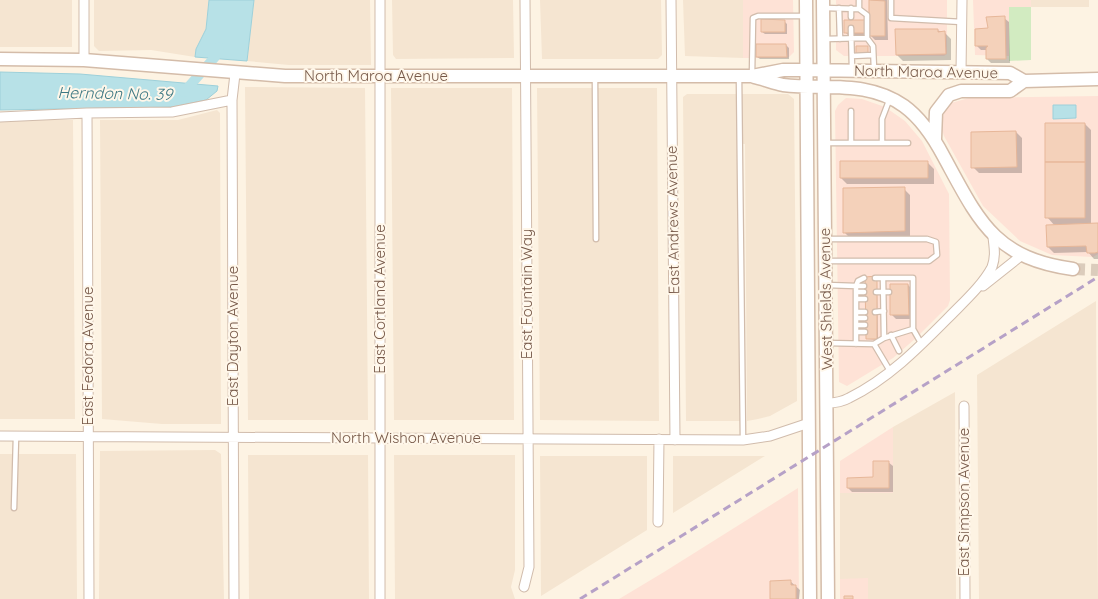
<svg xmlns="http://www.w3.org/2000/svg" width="1098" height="599" font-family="Quicksand,sans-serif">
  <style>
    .residential { fill: #f5e5d1 }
    .commercial { fill: #fee2d6 }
    .green { fill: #d2ebc1 }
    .water { fill: #b7e1e7; stroke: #9dd0da }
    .shadow { fill: #0003 }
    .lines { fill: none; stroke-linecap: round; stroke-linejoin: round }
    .canal { stroke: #b7e1e7; stroke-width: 10 }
    .building { fill: #f4d1ba; stroke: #e7b799 }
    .secondary-tunnel { stroke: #dbccbc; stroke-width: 12; stroke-dasharray: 12 6; stroke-linecap: butt }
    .lane-casing { stroke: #d1bcac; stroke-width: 7 }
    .street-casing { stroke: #d1bcac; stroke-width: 11 }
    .secondary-casing { stroke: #d4bca9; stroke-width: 15 }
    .lane { stroke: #fff; stroke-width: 4.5 }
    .street { stroke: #fff; stroke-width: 9 }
    .secondary { stroke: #fff; stroke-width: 12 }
    .rail { stroke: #b6a1c7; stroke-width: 3; stroke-dasharray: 8 5; stroke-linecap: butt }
    .labels { text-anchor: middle; stroke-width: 4; stroke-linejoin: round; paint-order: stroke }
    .street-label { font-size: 15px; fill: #765848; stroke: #fff7ea }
    .water-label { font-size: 16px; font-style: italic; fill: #3e7883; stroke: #fff7ea }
  </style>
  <rect width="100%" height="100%" fill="#fdf3e3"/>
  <path class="residential" d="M0,0H72V47H0Z
    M94,0H209L206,29L196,49L195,57L151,50L99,51L94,46Z
    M254,0H370L371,65H289L247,61Z
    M392,0H513L514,58L396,59L393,55Z
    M540,0H661L662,55L658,59H542Z
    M683,0H743V58L685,56Z
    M1031,0H1089V7H1031Z
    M245,87L365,88L368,420H248Z
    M391,88H512L514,420H394Z
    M537,88H657L659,421L540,420Z
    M687,94H788L794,99L797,401L770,416L758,419L747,421L745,144H742L738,169L740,421H686L683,97Z
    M217,110L220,113L221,424H162L102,419L100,120H178Z
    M0,120H73L75,419H0Z
    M1096,301L1098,599H979L977,375Z
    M955,392L956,599H868V579H840V493H893V427Z
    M215,450L221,454L224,599H99L100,451Z
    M0,454H76L77,599H0Z
    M248,455H368L369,599H249Z
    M394,455H515V570L511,587L515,599H395Z
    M540,456H647V530L541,596Z
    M673,456H765L673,513Z"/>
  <path class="commercial" d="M743,0H793L794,52L788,58H743Z
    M836,0H947V54L944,56H844L836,50Z
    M973,0H1031V7H1009V56L975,55Z
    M1098,96V254L1093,257L1052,255L1020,241L983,206L944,136L941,127L944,112L951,103L969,98Z
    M846,98L862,99L885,107L905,121L922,141L949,194L950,300L948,306L916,338L893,358L847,386L839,382L835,111L838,105Z
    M893,427V493H840V461Z
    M798,488L799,599H619L664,572Z
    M868,578V599H840V579Z"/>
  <path class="green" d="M1009,7H1031V60L1009,61Z"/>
  <path class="water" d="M209,0H254L247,61L195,57L196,49L206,29Z
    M0,72L80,74L218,86L217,91L206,100L173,107L0,110Z
    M1053,105H1076V118L1053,119Z"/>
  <path class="shadow" d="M871,0H887L888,40H875L871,36Z
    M1004,18L1009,22L1010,63H991L987,59V50H981L976,45Z
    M784,21L787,24V34H765L762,32Z
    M868,24V35H848L845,32Z
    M937,30L945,33L951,39V60L903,61L897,55Z
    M786,45L789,48V59H760L757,57Z
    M1085,124L1091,130V225H1098V259H1094L1088,252L1054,253L1048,247L1055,226L1047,217Z
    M1016,132L1022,138V173H979L973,167Z
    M928,163L934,169V184H847L841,178Z
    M904,189L910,195V237L850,238L844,232Z
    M866,278L877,279L878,340L867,339Z
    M908,285L912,289L913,319H896L892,315Z
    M888,462L893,466V492H852L848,488L875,478Z
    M790,581L800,590L799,599H772Z"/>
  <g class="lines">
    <path class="canal" d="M184,92L215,57L219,47"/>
  </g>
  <path class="building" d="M869,0L885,1V36H869Z
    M1005,16L1006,59H986V48L988,46H975V29L988,28L986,17Z
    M761,19L785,20V32H761Z
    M844,20H866V33H844Z
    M895,29H938V32L945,31L946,54L896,55Z
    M756,44H786L787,57H756Z
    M856,46H868V54H856Z
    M1045,123H1085V162H1045Z
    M1016,131L1017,167L971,168V132Z
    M840,161H928V178H840Z
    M1045,162H1085V218H1045Z
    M905,187V231L843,233V188Z
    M1098,223V252L1095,253H1087L1086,246L1047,247L1046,225Z
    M877,276V339H866L865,277Z
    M890,284H908L909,315H890Z
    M873,461H889V488H847V478L873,477Z
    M791,580V585H796V599H770V581Z
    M844,596H853V599H844Z"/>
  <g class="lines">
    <path class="secondary-tunnel" d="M1073,269L1098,270"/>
    <defs>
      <path id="lane" d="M859,0V9
        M891,0V18L962,22
        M825,8L859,9L867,15V38L825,39
        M839,8L840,39
        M851,8V17
        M851,28L852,69
        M867,38L873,46L874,69
        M852,56L873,55
        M752,75L753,18L758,16H804
        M739,76L743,440
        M595,78L596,239
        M851,111V142
        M826,143H908
        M882,143V119L890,98
        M826,239H927L936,242L937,255L929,261H827
        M875,278H913V329
        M883,278L884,338
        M827,285L856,286V344
        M856,286L858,281L864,278
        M856,286H864
        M856,292H864
        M876,292H889
        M856,299H865
        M856,312H865
        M875,312L884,311
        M856,318H865
        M856,325H865
        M856,332H865
        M891,335L899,351
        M827,343L874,344L890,371
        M874,344L884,338L913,329L921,343
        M14,508L16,437"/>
      <path id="street" d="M84,0V60
        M380,0V599
        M671,0L675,440
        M961,72L962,0
        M87,113L89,599
        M0,117L87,113L172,112L232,100
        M983,286L1022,255
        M827,403C835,403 842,402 849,398C892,377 925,341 958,308C970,296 984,282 992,267C996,256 994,247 993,237
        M964,406L965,599
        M0,436L743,440L770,436L809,423
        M658,522L659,439
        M524,587L529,567L525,0
        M234,599L232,100L235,74"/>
      <path id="secondary" d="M806,0L810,599
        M823,0L828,599
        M0,59L84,60L285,76H752L783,70H806L1010,73L1024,81L1098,79
        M754,77C763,79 774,83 783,85C826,90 867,80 904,106C922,119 934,138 944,157C979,221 994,258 1073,269
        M935,139L936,112L949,95L961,91H1010L1024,81"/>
    </defs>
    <use href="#lane" class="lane-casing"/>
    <use href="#street" class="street-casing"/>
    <use href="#secondary" class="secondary-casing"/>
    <use href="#lane" class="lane"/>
    <use href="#street" class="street"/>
    <use href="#secondary" class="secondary"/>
    <path class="rail" d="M580,599L1098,277"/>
  </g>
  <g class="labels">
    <g class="street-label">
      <text transform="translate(926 72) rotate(1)" y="5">North Maroa Avenue</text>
      <text x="376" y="81">North Maroa Avenue</text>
      <text transform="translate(673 220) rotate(-91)" y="5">East Andrews Avenue</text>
      <text transform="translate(527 294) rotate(-90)" y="5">East Fountain Way</text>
      <text transform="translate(380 299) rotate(-90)" y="5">East Cortland Avenue</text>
      <text transform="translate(826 299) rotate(-91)" y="5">West Shields Avenue</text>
      <text transform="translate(233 336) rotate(-90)" y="5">East Dayton Avenue</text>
      <text transform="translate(88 356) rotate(-90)" y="5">East Fedora Avenue</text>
      <text x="406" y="443">North Wishon Avenue</text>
      <text transform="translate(964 502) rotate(-90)" y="5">East Simpson Avenue</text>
    </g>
    <g class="water-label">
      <text transform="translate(115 93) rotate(1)" y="6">Herndon No. 39</text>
    </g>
  </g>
</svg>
